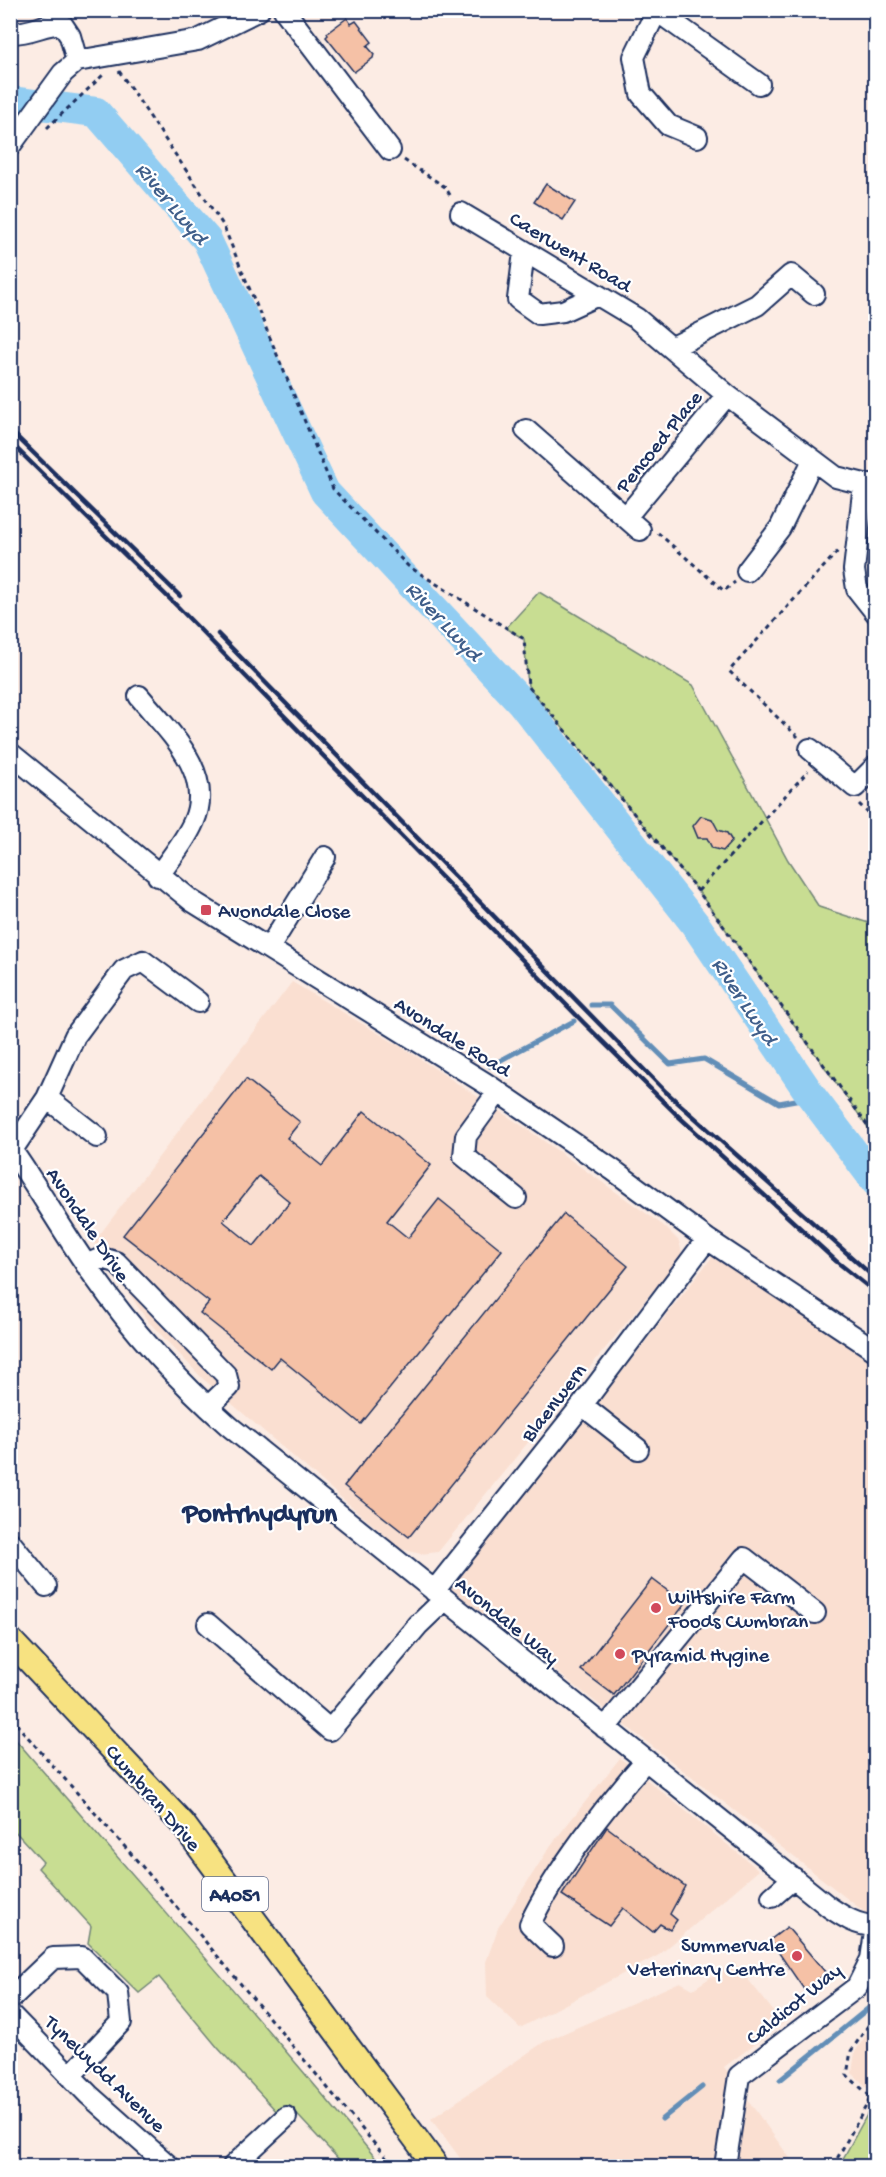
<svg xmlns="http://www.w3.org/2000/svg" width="886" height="2177" font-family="'Gochi Hand',sans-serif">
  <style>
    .built { fill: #fadfd1 }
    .green { fill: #c8dd92; stroke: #728678; stroke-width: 1.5 }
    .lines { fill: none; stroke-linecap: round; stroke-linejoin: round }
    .stream { stroke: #628eb7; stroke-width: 5 }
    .river { stroke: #92cdf2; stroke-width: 30 }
    .building { fill: #f5c1a6; stroke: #1b2f5e; stroke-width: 1.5; fill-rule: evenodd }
    .minor-casing { stroke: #1b2f5e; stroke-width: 24 }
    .major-casing { stroke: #1b2f5e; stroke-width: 28 }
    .path { stroke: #1b2f5e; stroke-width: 3; stroke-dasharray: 4.5 4.5; stroke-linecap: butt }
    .minor { stroke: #fff; stroke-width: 20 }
    .major { stroke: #f7e281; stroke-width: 24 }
    .rail { stroke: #1b2f5e; stroke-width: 4.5 }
    .poi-dot { fill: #d1495b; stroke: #fff; stroke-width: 2 }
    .labels { text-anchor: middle; stroke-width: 4.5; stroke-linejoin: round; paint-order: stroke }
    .shield { fill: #fff; stroke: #5f6d8e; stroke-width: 1.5 }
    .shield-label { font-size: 20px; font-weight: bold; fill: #1b2f5e }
    .street-label { font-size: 21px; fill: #1b2f5e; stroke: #fff }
    .poi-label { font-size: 21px; fill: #1b2f5e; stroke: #fff; text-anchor: start }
    .water-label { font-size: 22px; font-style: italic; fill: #3f5e8a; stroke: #fff }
    .district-label { font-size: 27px; font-weight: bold; fill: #1b2f5e; stroke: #fff }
  </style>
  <rect width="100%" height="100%" fill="#fcece4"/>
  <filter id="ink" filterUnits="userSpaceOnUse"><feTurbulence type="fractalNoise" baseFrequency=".0167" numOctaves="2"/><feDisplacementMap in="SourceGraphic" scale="12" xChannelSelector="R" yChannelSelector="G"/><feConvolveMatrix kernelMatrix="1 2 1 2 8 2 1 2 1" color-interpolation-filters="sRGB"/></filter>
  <g filter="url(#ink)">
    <path class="built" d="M292,982L408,1051L524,1127L664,1226L679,1241L682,1253L669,1271L438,1552L421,1554L401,1549L202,1378L147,1320L94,1242Z
      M713,1256L875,1361L876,1912L872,1918L451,1589Z
      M620,1758L759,1870L659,1955L520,2028L487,1997L486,1962L498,1928L551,1845Z
      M734,1962L783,2023L724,2067L792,2161L793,2166H466L431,2119L544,2042L680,1982L693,1989Z
      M875,2021V2095L852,2073L855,2052Z"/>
    <path class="green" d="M539,592L693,685L788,860L819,907L875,925V1137L698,891L528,686L524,639L506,628Z
      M10,1733C134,1878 262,2019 382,2166H345L289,2106L279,2114L218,2048L159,1977L139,1993L88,1943L91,1926L38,1868L43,1862L11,1827Z
      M875,2100V2166H839Z"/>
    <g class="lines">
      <path class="stream" d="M591,1005H610L670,1064L704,1059L779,1103L812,1097
        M490,1066L574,1021
        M780,2080L876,2002
        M662,2119L702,2087"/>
      <path class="river" d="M10,101L96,112L207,240L325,492L521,702L695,924L812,1097L876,1182"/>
    </g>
    <path class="building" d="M347,18L351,24L356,21L372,42L367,46L374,54L373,58L354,72L326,37L328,35L327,33Z
      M546,184L575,202L563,220L534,202Z
      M701,816L712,819L718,830L727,833L732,841L723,851L712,848L707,838H698L693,826Z
      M246,1079L300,1122L287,1138L322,1166L364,1111L431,1165L387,1221L408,1238L439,1199L502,1250L361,1424L280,1358L271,1369L200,1313L209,1302L123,1235ZM259,1176L290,1202L254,1246L223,1221Z
      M564,1214L628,1266L409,1537L344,1486Z
      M652,1579L685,1604L614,1695L581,1670Z
      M607,1827L685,1886L670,1914L677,1920L670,1930L660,1924L653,1932L623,1908L609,1926L562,1895Z
      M787,1927L826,1973L805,1991L770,1940Z"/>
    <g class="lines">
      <defs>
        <path id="minor" d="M284,10L390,150
          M657,10L634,57L641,94L668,125L697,137
          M657,11L759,84
          M10,33C31,34 47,22 62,24L70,36L77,61
          M10,146L63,73L77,61L198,40L259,10
          M461,213L636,318L727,395L836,477L864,484H876
          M524,252L518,299L539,314L563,311L598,295
          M673,347L757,305L791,275L814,294
          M526,430L640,530
          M864,484L854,570L857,589L876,613
          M626,517L727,395
          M747,571L780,528L813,460
          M139,696C167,730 215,772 194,821C186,840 171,858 158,876
          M810,749L855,787L876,766
          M10,753L192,901L485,1083L613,1170L707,1239L876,1351
          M269,948L325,857
          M498,1092L466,1136L464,1156L516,1198
          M47,1098L75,1036L124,970L143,961L198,1002
          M10,1148C40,1190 64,1234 94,1276C133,1332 178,1381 229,1426L829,1907C844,1917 856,1925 874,1926
          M10,1153L47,1098L97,1137
          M86,1265L102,1258L116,1262L226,1375L229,1387L208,1407
          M582,1405L638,1449
          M10,1542L46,1586
          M434,1591L582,1405L707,1239
          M208,1624L330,1730L418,1625L444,1600
          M605,1728L744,1558L815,1613
          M772,1897L794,1878
          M553,1946L530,1924C554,1872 608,1803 646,1760
          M10,1999L53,1958L82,1957L118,1993L121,2022L70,2076
          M10,2014L89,2095L169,2166
          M233,2166L286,2117
          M725,2166L739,2076L857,1987L871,1959L876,1926"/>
        <path id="major" d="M10,1640L182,1823L436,2166"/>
      </defs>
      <use href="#minor" class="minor-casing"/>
      <use href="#major" class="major-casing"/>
      <path class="path" d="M119,71L223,225L333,489L408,566L524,639L528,686L698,891L876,1137
        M47,128L103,75
        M404,160L445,187L452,198
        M658,533L724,591L735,582
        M798,737L729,671L838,551
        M859,804L876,821
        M698,891L808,771
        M10,1717L148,1873L393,2166
        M833,2166L871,2097L847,2075L851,2051L876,2014"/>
      <use href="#minor" class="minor"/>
      <use href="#major" class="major"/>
      <path class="rail" d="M10,430L180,596
        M10,442L177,606L584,1023L676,1114L836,1261L876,1293
        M218,634L666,1092L876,1279"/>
    </g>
  </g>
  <g class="poi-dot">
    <rect x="200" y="904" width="12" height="12" rx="3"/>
    <circle cx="656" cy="1608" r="6"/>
    <circle cx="620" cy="1654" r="6"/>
    <circle cx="797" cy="1956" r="6"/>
  </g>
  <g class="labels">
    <rect class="shield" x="202" y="1877" width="66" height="34" rx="4.5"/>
    <g class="shield-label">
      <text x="235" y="1901">A4051</text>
    </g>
    <g class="street-label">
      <text transform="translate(571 251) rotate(31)" y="7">Caerwent Road</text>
      <text transform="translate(658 441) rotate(-51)" y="7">Pencoed Place</text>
      <text transform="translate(453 1036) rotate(32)" y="7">Avondale Road</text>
      <text transform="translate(89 1224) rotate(56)" y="7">Avondale Drive</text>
      <text transform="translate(553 1402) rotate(-52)" y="7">Blaenwern</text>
      <text transform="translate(508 1620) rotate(39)" y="7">Avondale Way</text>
      <text transform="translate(154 1797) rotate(49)" y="7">Cwmbran Drive</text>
      <text transform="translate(793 2003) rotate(-39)" y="7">Caldicot Way</text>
      <text transform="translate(106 2073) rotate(44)" y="7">Tynewydd Avenue</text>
    </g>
    <g class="poi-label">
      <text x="218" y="917">Avondale Close</text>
      <text x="668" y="1603">Wiltshire Farm<tspan x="668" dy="24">Foods Cwmbran</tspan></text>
      <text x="632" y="1661">Pyramid Hygine</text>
      <text x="785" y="1951" text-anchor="end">Summervale<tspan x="785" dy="24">Veterinary Centre</tspan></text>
    </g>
    <g class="water-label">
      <text transform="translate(173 202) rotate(50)" y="8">River Lwyd</text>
      <text transform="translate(445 620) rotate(47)" y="8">River Lwyd</text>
      <text transform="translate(746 1000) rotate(56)" y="8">River Lwyd</text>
    </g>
    <g class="district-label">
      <text x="260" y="1521">Pontrhydyrun</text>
    </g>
  </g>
  <rect width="886" height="2177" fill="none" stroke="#fff" stroke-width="36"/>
  <rect x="18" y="18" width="850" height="2141" fill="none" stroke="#1b2f5e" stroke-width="2" filter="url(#ink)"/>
</svg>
